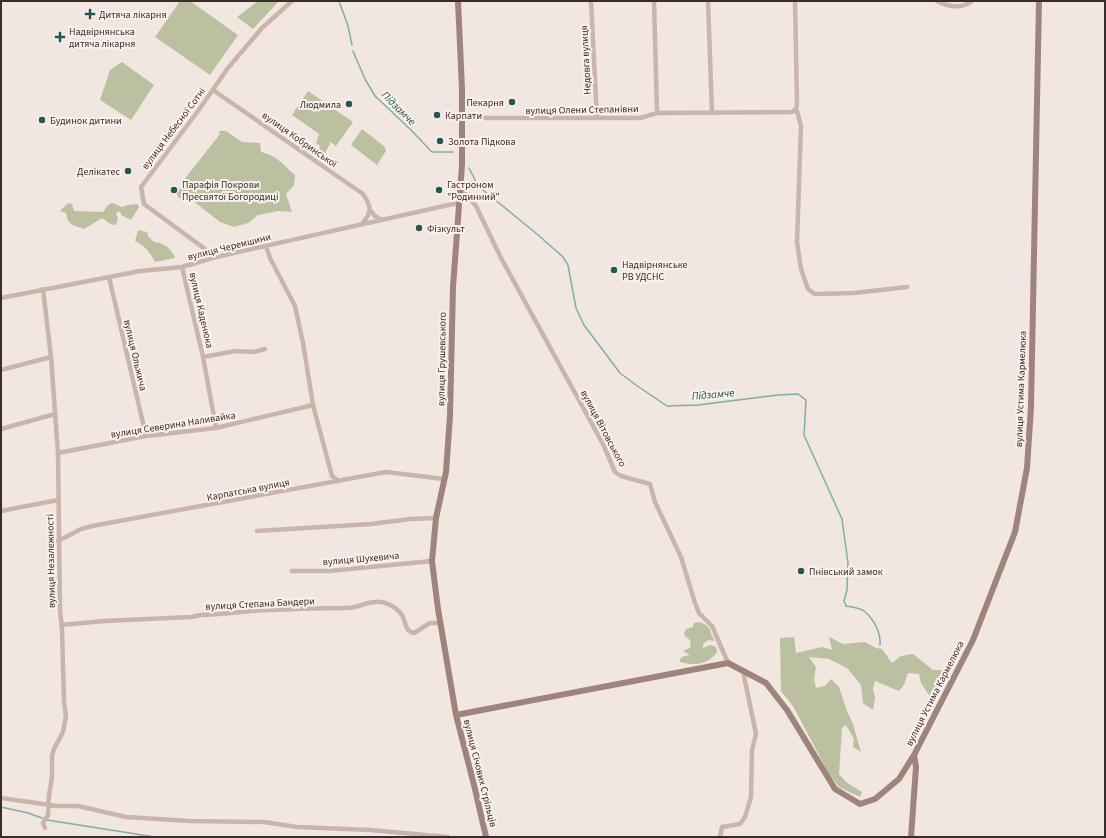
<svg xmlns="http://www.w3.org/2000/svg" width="1106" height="838" font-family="'Source Sans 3',sans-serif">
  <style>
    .green { fill: #bbc1a0 }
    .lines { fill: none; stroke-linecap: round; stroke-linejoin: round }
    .stream { stroke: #80aea8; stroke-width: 1.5 }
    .street { stroke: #cab5ac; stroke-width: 4.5 }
    .secondary { stroke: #9e847d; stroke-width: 6 }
    .poi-dot { fill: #225853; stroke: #faf1ec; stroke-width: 1.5 }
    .labels { text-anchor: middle; stroke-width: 4; stroke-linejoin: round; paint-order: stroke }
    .poi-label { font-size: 10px; fill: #382d2b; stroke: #faf1ec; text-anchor: start }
    .street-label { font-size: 10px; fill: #382d2b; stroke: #faf1ec }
    .water-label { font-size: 11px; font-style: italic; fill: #225853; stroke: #faf1ec }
  </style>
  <rect width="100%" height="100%" fill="#f2e6e0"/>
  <path class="green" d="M180,1H190L238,35L210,75L155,37Z
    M258,1H279L253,29L237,17Z
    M122,62L154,85L131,120L100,100L110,70Z
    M308,91L353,122L336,146L329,141L330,144L323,157L318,153L320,146L316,143L319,134L292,115Z
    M362,129L385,147L386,151L377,165L351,145Z
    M219,131H226L242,142L260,143L261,152C278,156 282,164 295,175L294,185L286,194L292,212L279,211L258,215L248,223L234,227L220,222L192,200L179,198L176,192L183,186V181L220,134Z
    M68,203L72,204L74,211L103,212L109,204L113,203L122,207L128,205L138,204L139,207L131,220L121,215L120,211L116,213L118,219L116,225L110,224L102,218L84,229C72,225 68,225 66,213L60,211Z
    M138,230L147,232L148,236L154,242C164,243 171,248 175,258L155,262C151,253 144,245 135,241Z
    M697,622C703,622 706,625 710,629C710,633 713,636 714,641C708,639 706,641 703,645V648L710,645L716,647L717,652C708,665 694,666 680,662V659L684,656L690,655L683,651L691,647L690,645L691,641L685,636L684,633L686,629L693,627V624Z
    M794,637L796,653L822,647L832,650L829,637L843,644L865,642L876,648L882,649L892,663L901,656L913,654L933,670H948L928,711L929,695L921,683L919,674L908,673L904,685L899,691L875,681L873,689L875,698L873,710L863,703L861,685L847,668L829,659L809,657L816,667L814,679L816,688L825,686L831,679L839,687L847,711L853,724L861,752L853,747L854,739L846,725L842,728L839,774L846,782L862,792L860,797L839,787L829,774L793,706L781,691L780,638Z"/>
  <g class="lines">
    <path class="stream" d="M339,1L348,26L352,45
      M353,51L365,79L375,96L411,130L432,152H453
      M469,168L478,186L537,234L563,257L568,265L576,308L584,325L620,373L636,385L667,406L698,405L778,395L798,394L806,400L804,435L842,519L848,563L847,590L844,601L846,606C851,607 860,608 864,611C874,619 881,633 880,645
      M1,807L28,813L42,818
      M47,820L155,837"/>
    <path class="street" d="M591,1L597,118
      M654,1L657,113
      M708,1L712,113
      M937,1C948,7 962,9 972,1
      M213,90L363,194C372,207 372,212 362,224
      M797,111L801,126L797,242L801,269L808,289L815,294L854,293L907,287
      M462,118H640L657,113L792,112L796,109L797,103L795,1
      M461,188L476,206L501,258L603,444L615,472L621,476L650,484L655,502L681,557L695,603L699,613L712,626L728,663
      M370,210L375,216L382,220
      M266,246L270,258L295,306L303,343L313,405L332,476L339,481
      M216,257L144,204L141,187L198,111L228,68L262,28L292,1
      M182,267L203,357L216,428
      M109,277L146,436
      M43,289L51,357L58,453L60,610L62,629L64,702L66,716L63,732L54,749L52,756V777L49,795L48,815L43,823L45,828
      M1,298L140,271L182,267L216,257L453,204H459
      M203,357L236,351L253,352L265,349
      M1,370L51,357
      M1,429L55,414
      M58,453L146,436L216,428L313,405
      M1,511L58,500
      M257,531L371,524L411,519L436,518
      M58,541L81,529L92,526L386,472L444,479
      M292,571H329L432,561
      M61,625L104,621L191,617L201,615C224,614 246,611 268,610C295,609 321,608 348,608C359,608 369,600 381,602C389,603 399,609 403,617C406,624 405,631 414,633L430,623H440
      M1,798L57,806H78L126,817L190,821L264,822L297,827L370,830L448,837
      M720,837L722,827L740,824L745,817L751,797L752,750L756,734L743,671"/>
    <path class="secondary" d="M458,1L462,89V165L453,287L450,416L446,472L436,518L432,561L438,609L456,715L475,789L486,837
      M456,715L728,663L766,683L787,710L835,789L860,804L875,799L899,779L914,755L973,640L1015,532L1027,468L1031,407L1039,1
      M911,837L916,767L914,755"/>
  </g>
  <g class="poi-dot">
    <path d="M88 8h4v4h4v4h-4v4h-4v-4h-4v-4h4z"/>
    <path d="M58 31h4v4h4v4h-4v4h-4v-4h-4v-4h4z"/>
    <circle cx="512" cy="102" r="4"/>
    <circle cx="349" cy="104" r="4"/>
    <circle cx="437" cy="115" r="4"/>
    <circle cx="42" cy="120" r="4"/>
    <circle cx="440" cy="141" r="4"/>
    <circle cx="128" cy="171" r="4"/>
    <circle cx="174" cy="190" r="4"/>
    <circle cx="439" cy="190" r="4"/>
    <circle cx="419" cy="228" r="4"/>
    <circle cx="614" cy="270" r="4"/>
    <circle cx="801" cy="571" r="4"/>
  </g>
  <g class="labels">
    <g class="poi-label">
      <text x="99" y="18">Дитяча лікарня</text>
      <text x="69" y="35">Надвірнянська<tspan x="69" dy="12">дитяча лікарня</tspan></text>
      <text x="504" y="106" text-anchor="end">Пекарня</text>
      <text x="341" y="108" text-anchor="end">Людмила</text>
      <text x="445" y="119">Карпати</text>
      <text x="50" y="124">Будинок дитини</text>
      <text x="448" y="145">Золота Підкова</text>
      <text x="120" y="175" text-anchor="end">Делікатес</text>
      <text x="182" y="188">Парафія Покрови<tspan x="182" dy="12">Пресвятої Богородиці</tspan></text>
      <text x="447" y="188">Гастроном<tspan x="447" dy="12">"Родинний"</tspan></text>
      <text x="427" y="232">Фізкульт</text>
      <text x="622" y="268">Надвірнянське<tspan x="622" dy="12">РВ УДСНС</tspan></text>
      <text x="809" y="575">Пнівський замок</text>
    </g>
    <g class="street-label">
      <text transform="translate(585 60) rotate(-93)" y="4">Недовга вулиця</text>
      <text transform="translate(582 109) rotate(-1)" y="4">вулиця Олени Степанівни</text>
      <text transform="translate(173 128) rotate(-53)" y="4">вулиця Небесної Сотні</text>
      <text transform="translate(300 139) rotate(35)" y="4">вулиця Кобринської</text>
      <text transform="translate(229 246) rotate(-14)" y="4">вулиця Черемшини</text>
      <text transform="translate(202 310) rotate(77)" y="4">вулиця Каденюка</text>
      <text transform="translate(136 355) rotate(77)" y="4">вулиця Ольжича</text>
      <text transform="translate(441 359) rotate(-89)" y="4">вулиця Грушевського</text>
      <text transform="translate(1020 389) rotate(-88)" y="4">вулиця Устима Кармелюка</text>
      <text transform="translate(173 424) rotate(-9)" y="4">вулиця Северина Наливайка</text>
      <text transform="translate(604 428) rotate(62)" y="4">вулиця Вітовського</text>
      <text transform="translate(248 489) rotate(-11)" y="4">Карпатська вулиця</text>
      <text transform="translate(361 558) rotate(-5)" y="4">вулиця Шухевича</text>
      <text transform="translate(50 561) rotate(-91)" y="4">вулиця Незалежності</text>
      <text transform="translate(260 603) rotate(-3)" y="4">вулиця Степана Бандери</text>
      <text transform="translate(934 693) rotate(-63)" y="4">вулиця Устима Кармелюка</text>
      <text transform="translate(481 773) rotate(76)" y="4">вулиця Січових Стрільців</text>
    </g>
    <g class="water-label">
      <text transform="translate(399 108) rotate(45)" y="4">Підзамче</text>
      <text transform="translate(713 394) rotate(-5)" y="4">Підзамче</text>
    </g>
  </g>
  <rect width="1106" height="838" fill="none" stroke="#382d2b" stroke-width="4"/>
</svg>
